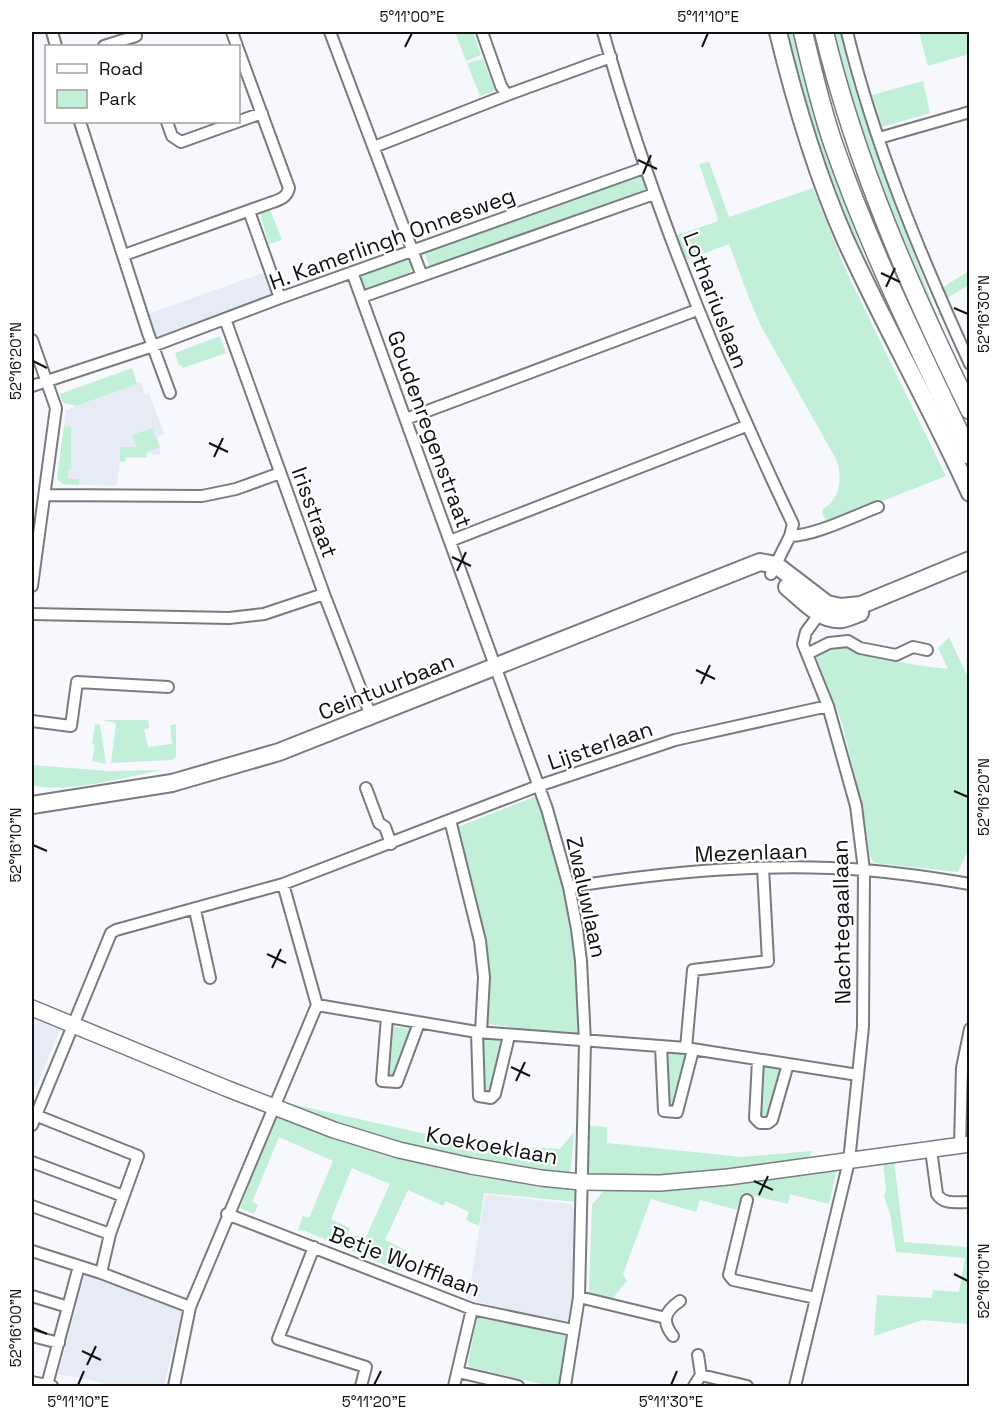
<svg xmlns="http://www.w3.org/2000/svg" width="1001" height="1418" font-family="'Space Grotesk',sans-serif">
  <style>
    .built { fill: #e6ebf6 }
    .green { fill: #c2efd7 }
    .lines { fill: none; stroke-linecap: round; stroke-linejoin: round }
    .street-casing { stroke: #797b7f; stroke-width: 14 }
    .secondary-casing { stroke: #797b7f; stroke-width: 18 }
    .primary-casing { stroke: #797b7f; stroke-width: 20 }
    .highway-casing { stroke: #797b7f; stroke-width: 21 }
    .street { stroke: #fff; stroke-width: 10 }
    .secondary { stroke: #fff; stroke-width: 15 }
    .primary { stroke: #fff; stroke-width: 16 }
    .highway { stroke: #fff; stroke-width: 18 }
    .ticks { fill: none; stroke: #101112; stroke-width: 2 }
    .labels { text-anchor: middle; stroke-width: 4.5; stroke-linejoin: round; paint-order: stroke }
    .street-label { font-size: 22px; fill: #101112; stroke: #fff }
    .neatline { fill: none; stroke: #101112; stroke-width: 2 }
    .ticks-label { font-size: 15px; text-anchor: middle; fill: #101112 }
  </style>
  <rect width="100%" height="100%" fill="#f6f8fd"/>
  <path class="built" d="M266,272L273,292L271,296L164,337L154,334L145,315Z
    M141,382L145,395L149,393L164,434L157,437L160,446V455L147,454V458H126V462H120L117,486L63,484L57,479L66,410Z
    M32,1018L60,1030L36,1088L32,1086Z
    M485,1194L571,1204L575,1212L576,1237L575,1276L569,1321L523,1314L468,1299Z
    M85,1274L182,1309L164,1386H119L58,1374Z"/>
  <path class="green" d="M455,32H473L481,55L466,61Z
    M785,32H794L831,163L864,256C830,184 805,108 785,32Z
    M833,32H841C848,79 869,130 886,176C905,227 922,279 943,330L939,327C898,230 857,134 833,32Z
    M919,32H969V54L928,66Z
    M483,59L495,91L480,96L467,63Z
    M923,81L930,113L882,127L872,95Z
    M709,162L729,217L813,188L847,273L946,476L827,523L822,513L823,509C841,498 842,479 837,461L761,326L750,301L729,244L686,260L677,235L716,222L718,219L699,164Z
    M641,174L646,189L642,192L430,268L424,251Z
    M270,209L282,240L269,244L261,218L262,213Z
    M405,259L410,262L412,268L409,273L368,289L361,286L358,281L359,275Z
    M969,271V285L947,298L943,287Z
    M220,336L226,353L183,368L182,365H179L175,353Z
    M132,368L137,384L76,406L63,403L60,394Z
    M64,426L71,427V470H68V479H79V485L63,484L57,479Z
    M152,428L160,447L147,452V457H126L125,461H120V447H137L132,435Z
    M949,637L970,682L969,848L958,872L874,863L870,856L864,815L842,723L816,656C825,648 845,638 853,651L915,665L948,669L938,648Z
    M102,720H148L149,728L144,729L148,747L172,744L170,725L176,724V757L172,760L111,763L116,723Z
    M95,724L100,725L106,764L92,761L95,745L92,744Z
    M32,765L108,771L162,770C126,777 66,794 32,785Z
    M537,796L540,799L565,883L578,973L580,1035L487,1024L489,987L486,949L455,828Z
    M392,1026L411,1029V1032L391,1078L388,1077L387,1073Z
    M486,1037L501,1039V1041L492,1085L489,1092L485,1093L482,1090L483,1042Z
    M669,1052L684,1054L687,1057L677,1106L669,1109L667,1102V1056Z
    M766,1064L782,1066V1069L767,1117L762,1118L759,1115L763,1067Z
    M283,1102L466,1143L560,1149L574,1132L571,1169L569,1173C523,1170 477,1164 432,1153C381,1141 332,1122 283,1104Z
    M277,1114L572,1187L576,1194L577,1202L484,1193L479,1226L466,1220L469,1212L446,1201L443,1206L408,1190L385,1240L407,1251L399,1271L350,1250L356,1235L365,1239L390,1184L352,1168L331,1219L350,1228L343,1247L305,1231L298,1230L303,1216L309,1218L333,1161L279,1137L252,1202L258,1205L254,1214L240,1208Z
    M586,1125L607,1127V1143L742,1157L812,1151L809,1158L697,1174L595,1178L590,1174L586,1168Z
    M894,1160L904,1242L969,1247V1304L967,1324L923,1320L874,1336L877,1295L932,1298L933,1290L959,1292L965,1258L896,1252L890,1213L884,1196L886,1190L883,1162Z
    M837,1169L829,1204L790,1194L788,1204L742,1193L737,1210L700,1200L696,1212L651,1199L623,1274L627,1281L612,1299L589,1292L592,1205L605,1189Z
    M481,1316L565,1336L568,1338L559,1386H550L469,1367L468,1363L477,1318Z"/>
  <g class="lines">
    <defs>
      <path id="street" d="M52,32L56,46
        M232,32L237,46
        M330,32L422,276
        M482,32L501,86L507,95
        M603,32C651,202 717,365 793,524L790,536L771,574
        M847,32C875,146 921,257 970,364
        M104,46L136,36L134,32
        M80,122L148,333L170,393
        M167,122L172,136L181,142L262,113
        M879,138L970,112
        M374,147L507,95L611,57
        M249,211L280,298
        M124,255L270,203C279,200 287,198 289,188L238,49
        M352,272L547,809L569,887L577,929L581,961L585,1042L579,1297L565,1386
        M362,297L654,194
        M225,319L324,594L371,716
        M32,340L56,408L32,586
        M32,386L153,346L280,298L644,168
        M406,419L697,310
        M45,495L202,496L236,489L280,473
        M790,536C814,536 854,516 878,507
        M450,541L746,426
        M32,614L229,618L264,614L324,594
        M807,654L829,643L848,641L860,648L896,655L913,647L927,650
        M32,721L71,726L77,682L168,687
        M366,788L379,823L385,827L391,844
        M450,820L480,941L484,977L481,1032
        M569,887C666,872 767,862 865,870C900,873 935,878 970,884
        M195,910L210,978
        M317,1005L477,1032L686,1048L858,1075
        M387,1017L382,1081L397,1082L419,1023
        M477,1032L479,1096L491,1098L495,1094L509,1036
        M661,1046L664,1111L677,1112L693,1050
        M686,1048L693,970L768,961L763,868
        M758,1060L755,1118L760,1123H768L772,1120L788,1064
        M35,1115L138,1156L110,1234L101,1273
        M32,1125L111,933L116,930L283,884L538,786L675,740L828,706
        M960,1145L962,1068L970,1029
        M931,1150L937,1194C943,1205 958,1202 970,1202
        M32,1162L123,1196
        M747,1200L729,1275L733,1280L816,1298
        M32,1206L110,1234
        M227,1214L472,1309L573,1330
        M314,1247L278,1339L366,1367L361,1386
        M32,1251L101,1273L190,1307
        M32,1296L68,1307
        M579,1297L666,1318
        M32,1336L59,1343
        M673,1336C661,1321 665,1311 680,1301
        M458,1372L518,1386
        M701,1375L747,1386
        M32,1382L52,1386
        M47,1385L79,1266
        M174,1386L190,1307L317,1005L283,884
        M454,1386L472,1309
        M694,1386L701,1375L698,1355
        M795,1386L849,1161L863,1027L864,870L856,806L828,706L803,644L806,632L823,609"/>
      <path id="secondary" d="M32,1008L228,1089L334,1130L399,1150L471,1166L541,1178L581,1182L660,1183L728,1177L970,1144"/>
      <path id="primary" d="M778,32C795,102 816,173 845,239C884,325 931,407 970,493
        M787,587C802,599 821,622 842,619C848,618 854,615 860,613
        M32,805L172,783L279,752L760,562L776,565L827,604L841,607L861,605L970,560"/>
      <path id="highway" d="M803,32C812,70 821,109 834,146C871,252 921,353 970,455
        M824,32C856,164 910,288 970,410"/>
    </defs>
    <use href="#street" class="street-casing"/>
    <use href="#secondary" class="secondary-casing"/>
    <use href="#primary" class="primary-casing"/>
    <use href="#highway" class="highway-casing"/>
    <use href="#street" class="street"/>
    <use href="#secondary" class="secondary"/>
    <use href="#primary" class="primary"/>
    <use href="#highway" class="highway"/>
  </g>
  <path class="ticks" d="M405,47L412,33M702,47L708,33M638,160L657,169M643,174L651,155M881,273L900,282M886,287L895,268M954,308L968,314M33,361L47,368M209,443L228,452M214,457L223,438M452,557L471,566M457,571L466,552M696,670L715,679M701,684L710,665M954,791L968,797M33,845L47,851M267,954L286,963M272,968L281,949M511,1067L530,1076M516,1081L525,1062M754,1181L773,1190M759,1195L768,1176M954,1274L968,1281M33,1328L47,1334M82,1351L101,1360M87,1365L96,1346M78,1385L84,1371M374,1385L381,1371M671,1385L677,1371"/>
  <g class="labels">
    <g class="street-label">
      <text transform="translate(392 238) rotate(-20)" y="8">H. Kamerlingh Onnesweg</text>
      <text transform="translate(716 300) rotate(69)" y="8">Lothariuslaan</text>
      <text transform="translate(430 429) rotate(70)" y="8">Goudenregenstraat</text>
      <text transform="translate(315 512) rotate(70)" y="8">Irisstraat</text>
      <text transform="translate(386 686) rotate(-22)" y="8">Ceintuurbaan</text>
      <text transform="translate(600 745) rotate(-19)" y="8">Lijsterlaan</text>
      <text transform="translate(751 852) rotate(-2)" y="8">Mezenlaan</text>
      <text transform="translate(587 897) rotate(78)" y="8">Zwaluwlaan</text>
      <text transform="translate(841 922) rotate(-91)" y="8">Nachtegaallaan</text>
      <text transform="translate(492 1145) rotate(10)" y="8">Koekoeklaan</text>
      <text transform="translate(405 1261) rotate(21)" y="8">Betje Wolfflaan</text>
    </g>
  </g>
  <rect width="1001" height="1418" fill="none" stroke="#ffffff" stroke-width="66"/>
  <rect x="45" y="45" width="195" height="78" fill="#ffffff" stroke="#9fa0a0" stroke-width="1.5"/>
  <rect x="57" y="64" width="30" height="9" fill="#ffffff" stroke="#9fa0a0" stroke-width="1.5"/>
  <text x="99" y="75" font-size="18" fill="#101112">Road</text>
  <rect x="57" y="90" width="30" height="18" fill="#c2efd7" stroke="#9fa0a0" stroke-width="1.5"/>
  <text x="99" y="105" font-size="18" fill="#101112">Park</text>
  <rect x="33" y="33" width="935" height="1352" class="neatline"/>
  <g class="ticks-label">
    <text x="412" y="22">5°11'00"E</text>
    <text x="708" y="22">5°11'10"E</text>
    <text transform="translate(984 314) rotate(-90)" y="5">52°16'30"N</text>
    <text transform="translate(16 361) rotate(-90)" y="5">52°16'20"N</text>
    <text transform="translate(984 797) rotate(-90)" y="5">52°16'20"N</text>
    <text transform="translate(16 845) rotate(-90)" y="5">52°16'10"N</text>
    <text transform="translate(984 1281) rotate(-90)" y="5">52°16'10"N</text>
    <text transform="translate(16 1328) rotate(-90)" y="5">52°16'00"N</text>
    <text x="78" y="1407">5°11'10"E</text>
    <text x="374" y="1407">5°11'20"E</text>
    <text x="671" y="1407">5°11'30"E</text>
  </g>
</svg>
